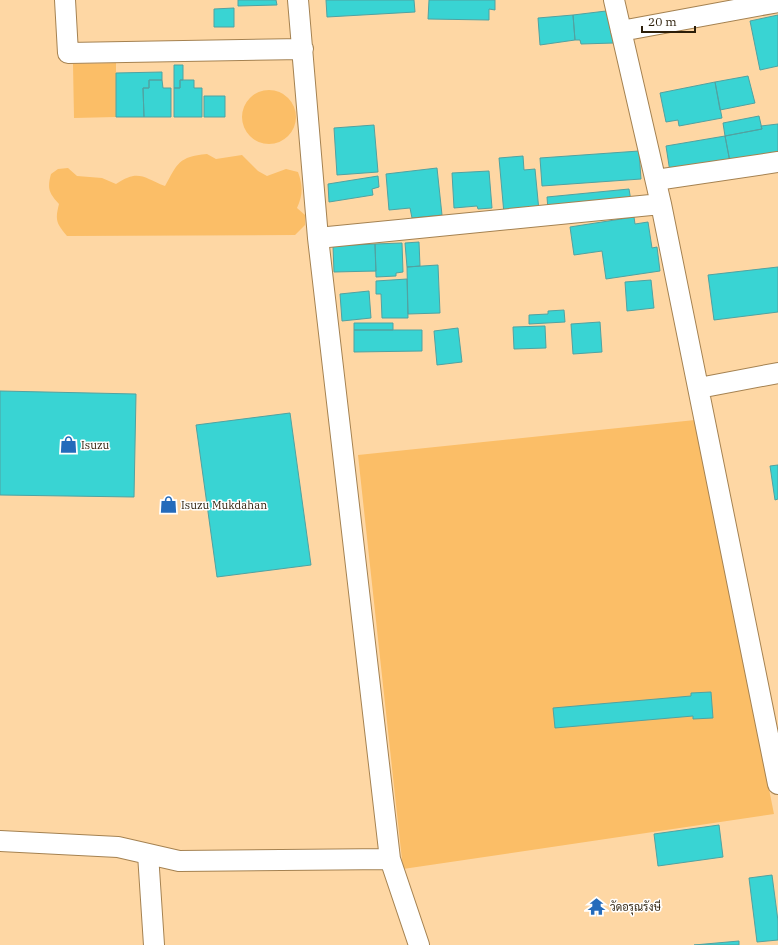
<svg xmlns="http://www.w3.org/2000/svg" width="778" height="945" font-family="'IBM Plex Serif',Sarabun,serif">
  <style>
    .green { fill: #fbbe67 }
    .building { fill: #39d4d3; stroke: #51a2a1 }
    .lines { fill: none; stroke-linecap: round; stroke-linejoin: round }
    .street-casing { stroke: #a58251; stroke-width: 22 }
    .street { stroke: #fff; stroke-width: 20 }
    .labels { text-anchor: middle; stroke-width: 3; stroke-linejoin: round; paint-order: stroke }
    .poi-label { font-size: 11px; fill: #2c1e09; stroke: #fff; text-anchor: start }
  </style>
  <rect width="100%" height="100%" fill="#fed7a4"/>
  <path class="green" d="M116,63V117L74,118L73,64Z
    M242 117a27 27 0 1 1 54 0a27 27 0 1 1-54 0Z
    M207,154L216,159L242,155L258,171L267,176L286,169L298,172C303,186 303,195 297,208L305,215V225L295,235L67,236C56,223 55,220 59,204C49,193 47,189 51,174L58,169L68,168L77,176L102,178L116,184C138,169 143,177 165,186C178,163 178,157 207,154Z
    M695,420L774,814L403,869L358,455Z"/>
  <path class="building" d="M238,0H276L277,5L238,6Z
    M326,0H414L415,12L327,17Z
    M429,0H495V10L489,9V20L428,19Z
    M234,8V27H214V9Z
    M606,11L614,43L581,44L580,40H575L573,15Z
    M573,15L575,40L540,45L538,18Z
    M778,15V66L760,70L750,21Z
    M174,65H183V80H180V88H174Z
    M162,72V80H149V88H143L144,117H116V73Z
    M748,76L755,103L720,110L715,82Z
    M149,80H162L163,88H171V117H144L143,88H149Z
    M180,80H194V88H202V117H174V88H180Z
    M715,82L722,118L679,126L678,120L666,122L660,93Z
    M204,96H225V117H204Z
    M759,116L762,129L725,136L723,123Z
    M778,124V154L730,162L725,136L762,129L761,126Z
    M374,125L378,172L337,175L334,128Z
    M725,136L730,162L670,172L666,146Z
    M639,151L641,179L542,186L540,158Z
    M523,156L524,170L535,169L539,211L504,214L499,158Z
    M437,168L442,215L412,218L410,208L389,210L386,174Z
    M489,171L492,208L478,209L477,206L454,208L452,173Z
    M378,176L379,187L372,189L373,195L329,202L328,184Z
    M629,189L631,201L548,210L547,197Z
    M634,217L635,224L648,222L652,248L657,247L660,271L606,279L602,251L574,255L570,227Z
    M419,242L420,266L407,267L405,243Z
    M402,243L403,272L396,273V276L376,277L375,244Z
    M375,244L376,271L334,272L333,246Z
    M438,265L440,313L408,314L407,267Z
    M778,267V312L714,320L708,275Z
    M407,279L408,318H382L381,294H376V281Z
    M651,280L654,308L627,311L625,282Z
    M369,291L371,318L342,321L340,294Z
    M564,310L565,322L529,324V315L548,314V311Z
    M600,322L602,352L573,354L571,324Z
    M354,323H393V330H354Z
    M545,326L546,348L514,349L513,327Z
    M458,328L462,362L437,365L434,331Z
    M354,330H422V351L354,352Z
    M0,391L136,394L134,497L0,495Z
    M290,413L311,565L217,577L196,425Z
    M778,465V499L775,500L770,466Z
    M711,692L713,718L693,719V716L555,728L553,708L691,696V693Z
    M719,825L723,857L658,866L654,834Z
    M772,875L778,921V940L757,942L749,878Z
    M739,941V945H694Z"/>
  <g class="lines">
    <defs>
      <path id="street" d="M65,0L68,53L303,49
        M298,0L318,238L390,859L419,945
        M614,0L661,204L778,784
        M621,31L778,2
        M656,180L778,162
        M318,238L661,204
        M699,388L778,373
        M0,841L118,847L179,861L390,859
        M148,854L154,945"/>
    </defs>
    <use href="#street" class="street-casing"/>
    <use href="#street" class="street"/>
  </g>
  <defs>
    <symbol id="shop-bare" viewBox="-9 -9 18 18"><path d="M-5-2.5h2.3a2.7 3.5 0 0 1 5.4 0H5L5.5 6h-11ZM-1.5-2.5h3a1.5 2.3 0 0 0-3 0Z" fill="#246bbb" stroke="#fff" stroke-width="2.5" paint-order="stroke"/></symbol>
    <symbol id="temple-bare" viewBox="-9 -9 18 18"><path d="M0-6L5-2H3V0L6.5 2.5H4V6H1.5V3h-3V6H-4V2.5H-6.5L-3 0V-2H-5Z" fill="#246bbb" stroke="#fff" stroke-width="2.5" paint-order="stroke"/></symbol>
  </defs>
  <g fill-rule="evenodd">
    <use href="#shop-bare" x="56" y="432" width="25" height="25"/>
    <use href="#shop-bare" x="156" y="492" width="25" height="25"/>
    <use href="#temple-bare" x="584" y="894" width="25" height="25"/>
  </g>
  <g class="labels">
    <g class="poi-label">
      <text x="81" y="449">Isuzu</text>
      <text x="181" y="509">Isuzu Mukdahan</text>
      <text x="610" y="911">วัดอรุณรังษี</text>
    </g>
  </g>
  <path d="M642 26v6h53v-6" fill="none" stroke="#2c1e09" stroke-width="2"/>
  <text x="648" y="26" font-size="12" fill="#2c1e09" stroke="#ffffff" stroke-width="3" paint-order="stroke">20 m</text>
</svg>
